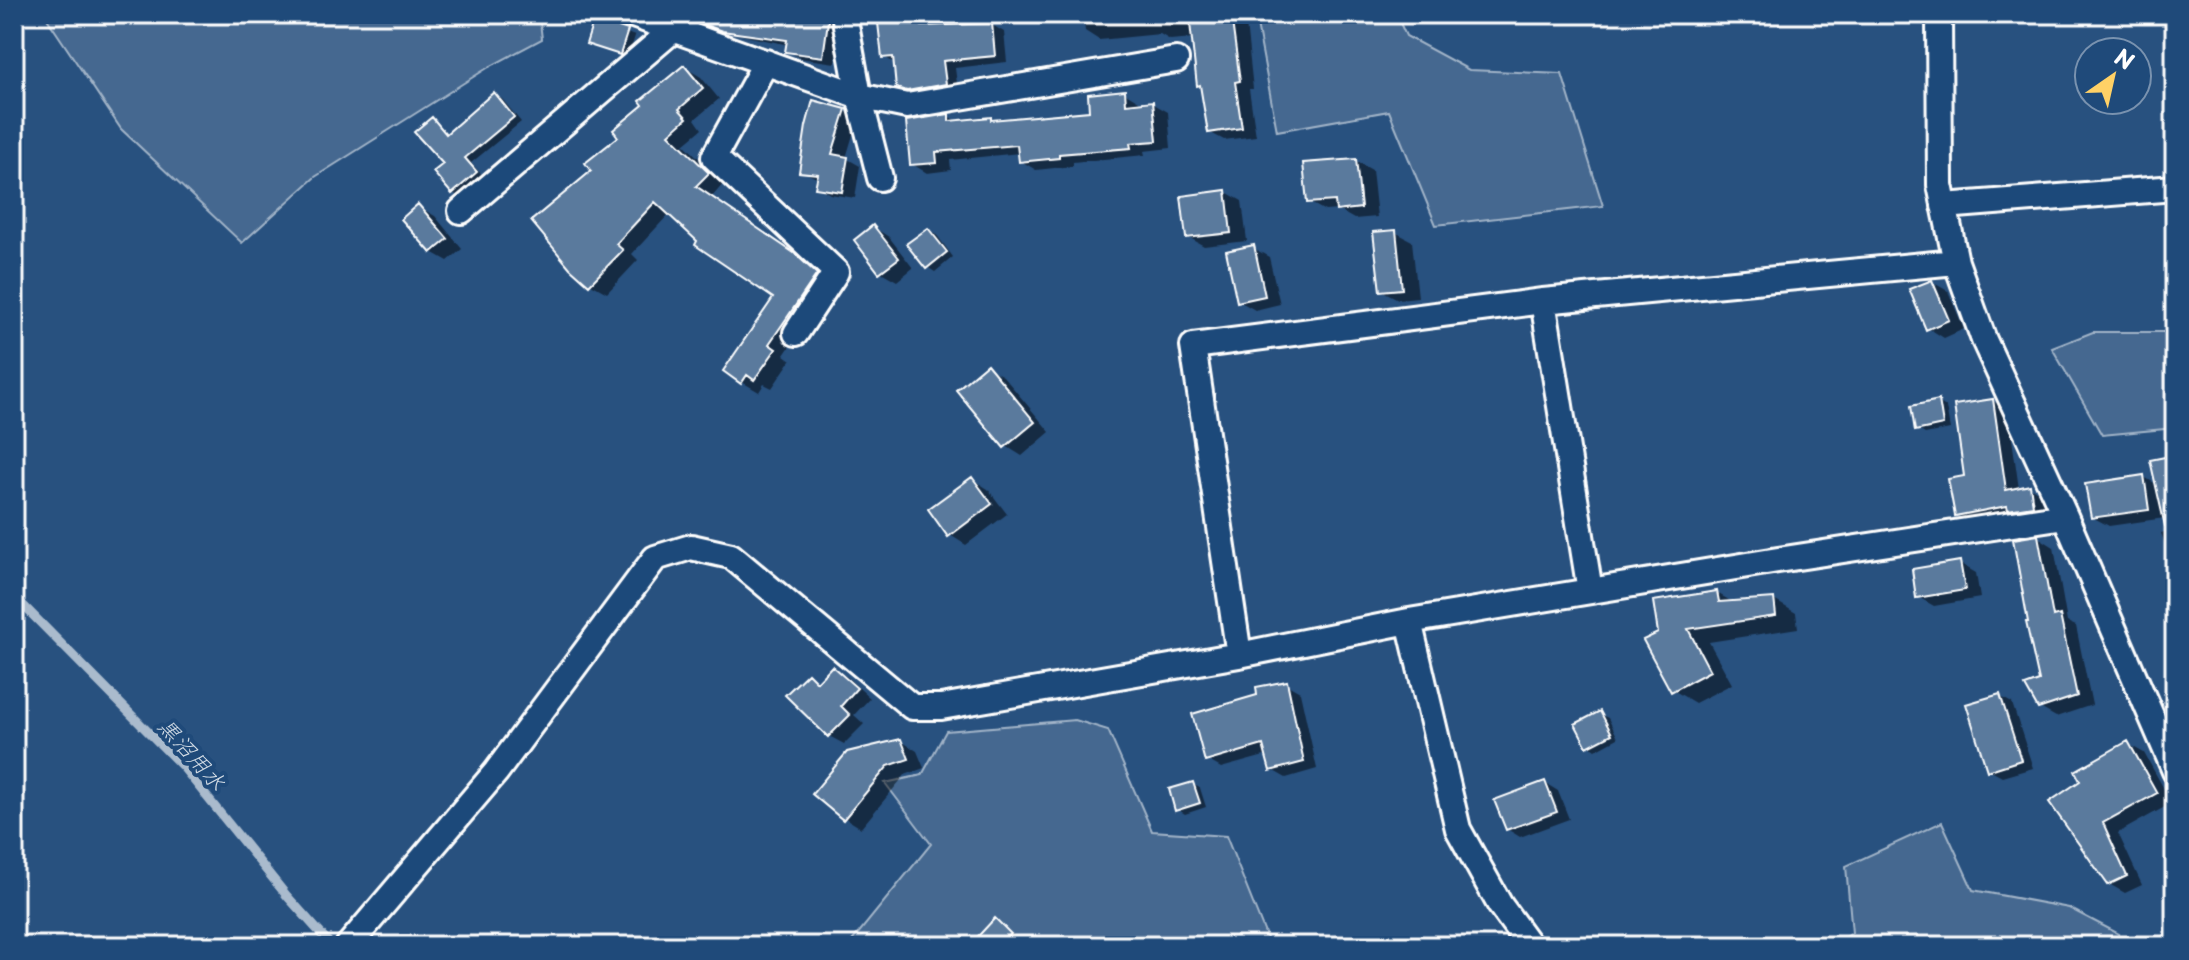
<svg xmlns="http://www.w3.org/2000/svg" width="2189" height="960" font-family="'Playpen Sans','Klee One',sans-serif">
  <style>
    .green { fill: #446890; stroke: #a2b4c8; stroke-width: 2 }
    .shadow { fill: #0007 }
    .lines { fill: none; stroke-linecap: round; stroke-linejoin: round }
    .stream { stroke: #aabbcd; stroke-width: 9 }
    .building { fill: #5a7a9d; stroke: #fff; stroke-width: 2 }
    .street-casing { stroke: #fff; stroke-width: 30 }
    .street { stroke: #1f4a7a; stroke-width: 24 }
    .labels { text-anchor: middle; stroke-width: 8; stroke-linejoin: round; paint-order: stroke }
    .water-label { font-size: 22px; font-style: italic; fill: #d4dde6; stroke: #1f4a7a }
  </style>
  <rect width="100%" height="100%" fill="#28517f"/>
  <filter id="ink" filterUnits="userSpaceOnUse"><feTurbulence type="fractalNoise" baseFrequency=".0125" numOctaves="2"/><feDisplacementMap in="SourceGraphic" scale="16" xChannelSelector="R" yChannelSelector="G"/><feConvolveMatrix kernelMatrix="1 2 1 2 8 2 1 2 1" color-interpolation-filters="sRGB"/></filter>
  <g filter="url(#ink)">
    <path class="green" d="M44,14H539L542,39L489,67L315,177L242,243L121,129Z
      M1255,14H1396L1406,36L1469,70L1562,74L1603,206L1436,225L1389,111L1277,131Z
      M2093,332H2175V428L2102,435L2052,348Z
      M1075,720L1108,730L1152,831L1226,836L1270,946H848L931,844L885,783L922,775L946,731Z
      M1942,822L1973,890L2069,908L2119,934L2114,946H1833L1852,933L1846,866Z"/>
    <path class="shadow" d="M706,14H842L835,63L800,58L788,51L789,45L717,30L705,23Z
      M1083,14H1245L1253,89H1249L1256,136L1224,140L1209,132L1202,87L1199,84L1194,38L1170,40L1160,34L1099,40L1085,31Z
      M596,22L635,36L628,58L589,44Z
      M992,25L1004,32L1007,62L955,68L958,91L911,95L898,87L896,64L884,57Z
      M684,67L701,77L719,99L695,119L702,129L684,144L724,183L712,197L811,265L832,285L784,355L791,360L772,388L764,384L759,392L742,382L776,298L700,241L670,213L632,254L638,260L607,293L591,284L572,266L594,171L621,137Z
      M1124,92L1139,101L1140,104L1152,103L1168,112L1171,148L1144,151L1145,155L1073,162V166L1036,170L1021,161L1020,153L950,160L951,170L927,173L912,164L948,116L958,122L991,119L995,122L1092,113Z
      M494,95L502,99L521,122L471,163L484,177L460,197L453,193L432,120L448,134Z
      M845,111L858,118L846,158L860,166L855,198L830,194L818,187L819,179L801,171Z
      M1356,161L1372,170L1377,217L1354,219L1338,210L1325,211L1309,202Z
      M1226,192L1242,201L1247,241L1204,246L1188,237Z
      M419,207L435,216L462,249L448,261L432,252Z
      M873,227L889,237L913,268L897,281L881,272L856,240Z
      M928,230L936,234L953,257L935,272L927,267Z
      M1395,232L1412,241L1418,297L1398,299L1381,290Z
      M1253,248L1269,257L1280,304L1255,310L1239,301Z
      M1932,282L1948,291L1964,329L1944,338L1928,328Z
      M987,367L1003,376L1050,432L1022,456L1006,446Z
      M1993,401L2008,410L2019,489L2029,487L2045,496L2048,514L1972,524L1957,515L1966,478Z
      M1938,402L1946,407L1950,429L1925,434L1917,429Z
      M2175,458V485L2165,518L2109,526L2092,517L2144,477L2158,485Z
      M972,479L988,489L1007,514L966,545L950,535Z
      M2175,529V572L2161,533Z
      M2038,537L2054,547L2067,622L2076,626L2092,705L2056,717L2040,708Z
      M1959,563L1976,573L1980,598L1934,606L1918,597Z
      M1717,593L1734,603L1774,600L1796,613L1798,628L1709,642L1732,684L1695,703L1673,690L1646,641Z
      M832,668L847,677L870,698L854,715L864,724L844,744L829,736L808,675L820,682Z
      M1286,684L1300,692L1317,769L1286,778L1272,770L1268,755L1221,768L1207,760L1260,697Z
      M1999,696L2012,703L2033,768L2002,777L1989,770Z
      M1600,714L1608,718L1618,738L1596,750L1589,745Z
      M901,741L917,751L924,768L905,775L861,828L845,818L815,793Z
      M2128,744L2144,753L2172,803L2118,833L2142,885L2125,893L2109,884L2083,781Z
      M1545,783L1558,791L1569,819L1520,837L1507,829Z
      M1192,784L1200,788L1206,807L1185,814L1177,809Z
      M996,921L1018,939L1011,946H986Z
      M273,936L285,943L289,946H265Z
      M2175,938V946H2162Z"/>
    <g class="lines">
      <path class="stream" d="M14,596L182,766L287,896L332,946"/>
    </g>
    <path class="building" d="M704,14H829L823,57L785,52L787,40L722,31L703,24Z
      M877,14H921L922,26L992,23L995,56L943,61L946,84L907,91L896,88L893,57L882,58Z
      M1189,14H1231L1240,81L1235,82L1242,128L1208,133L1200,85L1197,86Z
      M594,19L628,30L620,55L586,44Z
      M684,65L703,88L679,109L687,118L669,134L709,173L696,186L794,253L817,274L769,344L776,349L754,380L747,375L741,384L723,371L773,298L695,245L697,241L655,202L616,244L623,250L589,285L570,268L531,221L591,171L585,163L618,137L613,130L643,105L640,101Z
      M1125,90L1126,104L1153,101L1157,141L1130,143L1131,148L1059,154V158L1019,162L1017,145L936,152L937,163L910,165L906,121L949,114V121L991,117V120L1089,111L1088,94Z
      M494,92L514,117L465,158L477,172L452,194L433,172L443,164L414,132L432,117L446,134Z
      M813,100L846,109L832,154L848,157L842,192L815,188L818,174L799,172L806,126Z
      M1356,159L1361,208L1336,211L1335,201L1307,203L1303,163Z
      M1226,190L1231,233L1186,238L1181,196Z
      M418,204L448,239L431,253L401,219Z
      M873,225L899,258L879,273L854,240Z
      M928,228L947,252L926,269L906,244Z
      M1396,230L1402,289L1380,291L1373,232Z
      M1254,245L1265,296L1237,302L1226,251Z
      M1932,280L1949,320L1926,330L1909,289Z
      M987,364L1035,422L1004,448L956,390Z
      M1993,399L2006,490L2030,485L2033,506L2008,510L2007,506L1955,516L1948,479L1964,476L1954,405Z
      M1939,400L1943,425L1915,431L1911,406Z
      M2175,455V525L2165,526L2150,460Z
      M2144,475L2149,510L2091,518L2085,484Z
      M972,477L992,504L948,537L928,509Z
      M2038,535L2053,617L2060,615L2077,696L2038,709L2025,686L2039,681L2026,622H2028L2013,539Z
      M1960,561L1965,590L1916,598L1912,569Z
      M1717,591L1719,602L1774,598L1776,616L1688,629L1710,671L1671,692L1643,640L1658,633L1653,601Z
      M832,666L857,688L841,706L850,715L828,737L785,695L808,673L817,682Z
      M1287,681L1304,762L1270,771L1263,745L1205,762L1192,714L1257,695L1256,687Z
      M2000,694L2021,760L1987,771L1966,704Z
      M1600,711L1612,734L1587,747L1575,724Z
      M901,739L909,759L888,766L843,820L812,794L847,752Z
      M2128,741L2157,793L2103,823L2127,876L2108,885L2049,802L2080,781L2075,771Z
      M1545,781L1557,812L1506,830L1494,800Z
      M1193,782L1200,803L1175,811L1169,789Z
      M995,918L1011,934L1000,946H969Z"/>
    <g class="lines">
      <defs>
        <path id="street" d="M630,14L859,96L907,106L1176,60
          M844,14L859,96L880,178
          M1939,14L1940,185L1956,262L1984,340L2065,516L2175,771
          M766,62L714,157L836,272L796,333
          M1944,206L2175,188
          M461,211L687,18V14
          M1543,301L1590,591
          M1409,621L1458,829L1500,905L1530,946
          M1239,655L1193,346L1543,301L1956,262
          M348,946L496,772L655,558L691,547L731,556L912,707H941L1239,655L1409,621L1778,560L2065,516"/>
      </defs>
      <use href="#street" class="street-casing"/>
      <use href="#street" class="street"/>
    </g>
  </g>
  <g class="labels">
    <g class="water-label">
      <text transform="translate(192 754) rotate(48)" y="8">黒沼用水</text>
    </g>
  </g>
  <rect width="2189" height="960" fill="none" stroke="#1f4a7a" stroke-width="48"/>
  <rect x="24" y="24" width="2141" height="912" fill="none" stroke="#fff" stroke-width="3" filter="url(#ink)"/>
  <g transform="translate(2113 76) rotate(34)"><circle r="38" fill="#1f4a7a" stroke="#7992af" stroke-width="2"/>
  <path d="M0-6L14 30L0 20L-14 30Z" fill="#ffd166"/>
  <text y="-12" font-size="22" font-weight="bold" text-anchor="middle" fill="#ffffff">N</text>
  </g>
</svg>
